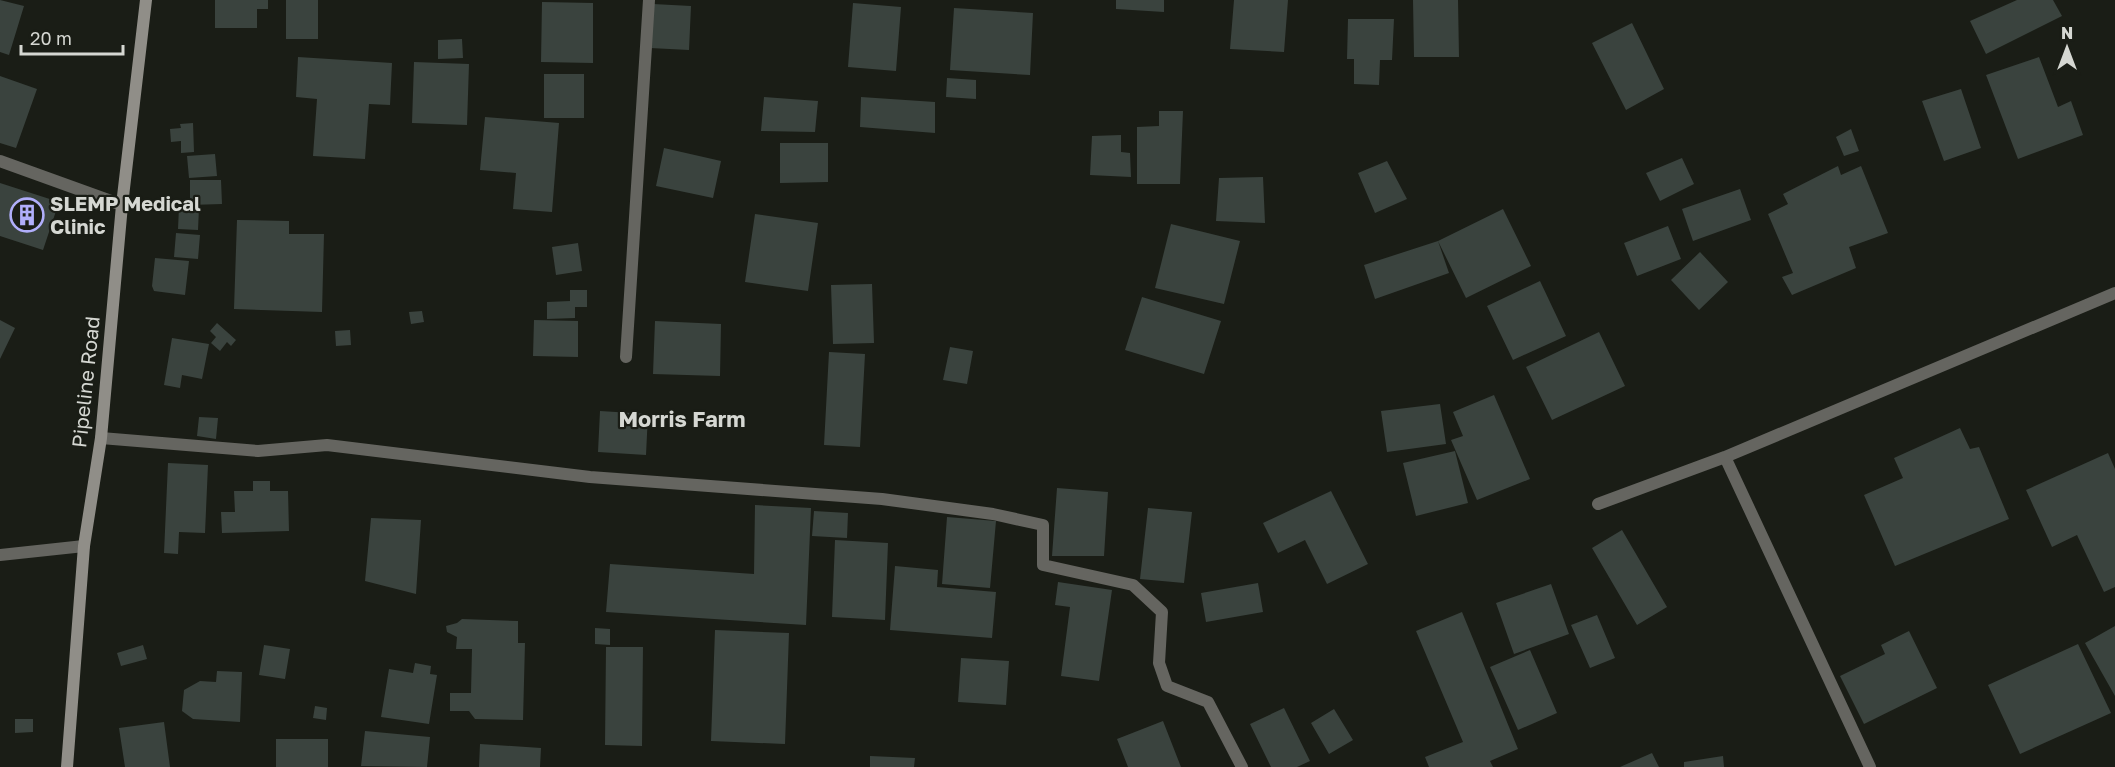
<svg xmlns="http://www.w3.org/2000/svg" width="2115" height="767" font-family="'Golos Text',sans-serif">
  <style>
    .building { fill: #3a433e }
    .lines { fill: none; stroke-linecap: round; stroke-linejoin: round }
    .street { stroke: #656560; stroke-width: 12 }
    .secondary { stroke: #908e88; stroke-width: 12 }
    .labels { text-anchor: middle; stroke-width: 4.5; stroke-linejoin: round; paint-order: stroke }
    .poi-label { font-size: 20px; font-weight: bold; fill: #d5d7d2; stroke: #1a1d16; text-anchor: start }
    .street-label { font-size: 20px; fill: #d5d7d2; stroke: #1a1d16 }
    .quarter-label { font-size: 22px; font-weight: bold; fill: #d5d7d2; stroke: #1a1d16 }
  </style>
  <rect width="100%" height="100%" fill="#1a1d16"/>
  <path class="building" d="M0,0L24,6L9,55L0,52Z
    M215,0H268V9H257V28H215Z
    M286,0H318V39H286Z
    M1116,0H1164V12L1116,9Z
    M1234,0H1288L1284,52L1230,49Z
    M1413,0H1458L1459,57H1414Z
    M2017,0H2053L2062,16L1986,54L1970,21Z
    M542,2L593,3V63L541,62Z
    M853,3L901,7L896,71L848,67Z
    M653,4L691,6L689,50L650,48Z
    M954,8L1033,13L1030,75L950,70Z
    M1348,19H1394L1392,60H1380L1379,85L1354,84V59H1347Z
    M1632,23L1664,89L1626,110L1592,43Z
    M462,39L463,58L438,59V40Z
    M298,57L392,63L390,105L369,104L365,159L313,156L317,99L296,97Z
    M2039,57L2058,107L2071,101L2083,135L2018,159L1986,75Z
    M414,62L469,64L467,125L412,123Z
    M544,74H584V118H544Z
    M0,76L37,89L16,148L0,143Z
    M947,78L976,80V99L946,97Z
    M1961,89L1981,148L1944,161L1922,101Z
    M764,97L818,101L815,132L761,131Z
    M861,97L935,102V133L860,127Z
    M1159,111H1183L1180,184H1137V127L1159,126Z
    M485,117L559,123L552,212L513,209L516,173L480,170Z
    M193,123L194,152L181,153V141L171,142L170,129L181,128L180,124Z
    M1851,129L1859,151L1844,156L1836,137Z
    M1121,135V152L1130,153L1131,177L1090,175L1092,136Z
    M780,143H828V182L780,183Z
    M664,148L721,161L713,198L656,186Z
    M215,154L217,176L189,178L187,156Z
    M1682,158L1694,184L1660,201L1646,173Z
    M1387,161L1407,199L1375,213L1358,173Z
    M1838,166L1841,175L1861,166L1888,233L1849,247L1856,268L1792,295L1782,277L1793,273L1768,214L1788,204L1783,194Z
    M1263,177L1265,223L1216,221L1219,178Z
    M190,180H221L222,204L190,205Z
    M0,183L59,202L43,250L0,236Z
    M1740,189L1751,220L1693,241L1682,209Z
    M179,207L199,208L198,230L178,229Z
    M1503,209L1531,266L1466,298L1438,241Z
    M755,214L818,223L808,291L745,282Z
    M237,220L289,221V234H324L322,312L234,309Z
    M1171,224L1240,241L1224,304L1155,288Z
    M1668,226L1681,259L1637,276L1624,243Z
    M176,233L200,235L198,259L174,257Z
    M1438,241L1449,273L1375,299L1364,265Z
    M578,243L582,271L556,275L552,247Z
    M1700,252L1728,282L1699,310L1671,280Z
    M155,258L189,261L185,295L154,291L152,286Z
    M1540,281L1566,336L1513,360L1487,306Z
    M872,284L874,343L833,344L831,285Z
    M570,290H587V307H575V318L547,319V302L570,301Z
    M1142,297L1221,321L1204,374L1125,350Z
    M422,311L424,322L411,324L409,312Z
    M0,320L15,328L0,359Z
    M534,320L578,321V357L533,356Z
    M655,321L721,324L720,376L653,374Z
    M217,323L236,340L231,346L227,342L220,351L211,343L216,337L210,331Z
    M350,330L351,345L336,346L335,331Z
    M1599,332L1625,386L1552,420L1526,367Z
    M172,338L209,344L202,379L182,375L180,388L164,385Z
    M950,347L973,351L967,384L943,380Z
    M829,352L865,354L860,447L824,445Z
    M1494,395L1530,479L1477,500L1451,440L1463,436L1453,412Z
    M1440,404L1446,444L1387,452L1381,411Z
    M600,411L648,414L646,455L598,452Z
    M199,417L218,418L216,439L197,436Z
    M1960,428L1970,449L1979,447L2009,519L1895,566L1864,495L1903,478L1894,458Z
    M1455,451L1468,503L1416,516L1403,463Z
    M2108,453L2115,469V587L2104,592L2077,535L2052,547L2026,490Z
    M168,463L208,465L205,533L179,532L178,554L164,553Z
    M253,481H270V491H288L289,531L222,533L221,512H235L234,491H253Z
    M1057,488L1108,492L1104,556H1052Z
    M1331,491L1368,564L1327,584L1305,540L1278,553L1263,523Z
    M755,505L811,508L806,625L606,612L610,564L754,574Z
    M1148,508L1192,512L1184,583L1140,579Z
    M814,511L848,513L847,538L812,536Z
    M947,517L996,521L990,588L942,584Z
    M371,518L421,520L416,594L365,581Z
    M1622,530L1667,607L1637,625L1592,548Z
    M835,540L888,543L885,620L832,617Z
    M895,566L938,570L937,587L996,592L992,638L890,630Z
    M1058,582L1112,590L1099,681L1061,676L1070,607L1055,605Z
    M1258,583L1263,612L1206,622L1201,593Z
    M1551,584L1569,634L1514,654L1496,603Z
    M1462,612L1518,749L1490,761L1493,767H1429L1425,757L1463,742L1416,631Z
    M1597,615L1615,658L1590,668L1571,625Z
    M462,619L518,621V643H525L523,720L475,719L469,711H450V693H471L472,649H456L457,637L447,632L446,626L457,623Z
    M2115,626V696L2085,643Z
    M595,628L610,629V645L595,644Z
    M715,630L789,633L785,744L711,741Z
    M1909,631L1937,688L1864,724L1840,676L1885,654L1881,645Z
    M2078,644L2111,713L2020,754L1988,685Z
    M143,645L147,659L121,666L117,653Z
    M264,645L290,649L285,679L259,675Z
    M606,647H643L642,746L605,745Z
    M1530,650L1557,713L1518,730L1490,667Z
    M961,658L1009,661L1006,705L958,702Z
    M415,663L431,666L430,674L437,675L429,724L381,717L389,669L413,673Z
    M217,671L242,672L240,722L193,719L182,711L184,690L200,681L216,682Z
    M315,706L327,708L326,720L313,718Z
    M1284,708L1310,761L1297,767H1271L1250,724Z
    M1334,709L1353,740L1329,754L1311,723Z
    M15,719H33V732L15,733Z
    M1163,721L1181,767H1128L1117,739Z
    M164,722L170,767H125L119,728Z
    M365,731L430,737L427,767L361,766Z
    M276,739H328V767H276Z
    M480,744L541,748L540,767H479Z
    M1652,753L1659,767H1620Z
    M870,756L915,758L914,767H870Z
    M1723,756L1724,767H1684V762Z"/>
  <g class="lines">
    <path class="street" d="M0,161L122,205
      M626,357L649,0
      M101,438L258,451L327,445L590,477L882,499L993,514L1043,525V565L1133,585L1162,612L1159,663L1167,686L1208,702L1242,767
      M1725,457L1870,767
      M1598,504L1725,457L2115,293
      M0,555L84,546"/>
    <path class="secondary" d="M67,767L84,546L101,438L122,205L146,0"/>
  </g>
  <defs>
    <symbol id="building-ring" viewBox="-11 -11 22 22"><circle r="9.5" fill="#1a1d16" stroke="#b0aefa" stroke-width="1.5"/><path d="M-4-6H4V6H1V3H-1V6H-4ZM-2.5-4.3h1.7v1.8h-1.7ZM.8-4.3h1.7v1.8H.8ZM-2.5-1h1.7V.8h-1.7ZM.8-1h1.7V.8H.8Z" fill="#b0aefa"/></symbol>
  </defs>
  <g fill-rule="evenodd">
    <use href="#building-ring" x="8" y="196" width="38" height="38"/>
  </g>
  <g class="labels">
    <g class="poi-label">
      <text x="50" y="211">SLEMP Medical<tspan x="50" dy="23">Clinic</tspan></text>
    </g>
    <g class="street-label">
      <text transform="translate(86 382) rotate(-84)" y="7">Pipeline Road</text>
    </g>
    <g class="quarter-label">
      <text x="682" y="427">Morris Farm</text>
    </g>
  </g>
  <g transform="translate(2067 48)" stroke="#1a1d16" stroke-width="4.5" paint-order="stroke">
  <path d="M0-4.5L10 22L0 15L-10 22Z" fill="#d5d7d2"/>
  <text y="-9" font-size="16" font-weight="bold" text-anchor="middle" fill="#d5d7d2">N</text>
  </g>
  <path d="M21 45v9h102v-9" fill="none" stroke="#d5d7d2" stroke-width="3"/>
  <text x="30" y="45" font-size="18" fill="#d5d7d2" stroke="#1a1d16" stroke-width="4.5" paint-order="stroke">20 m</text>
</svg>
